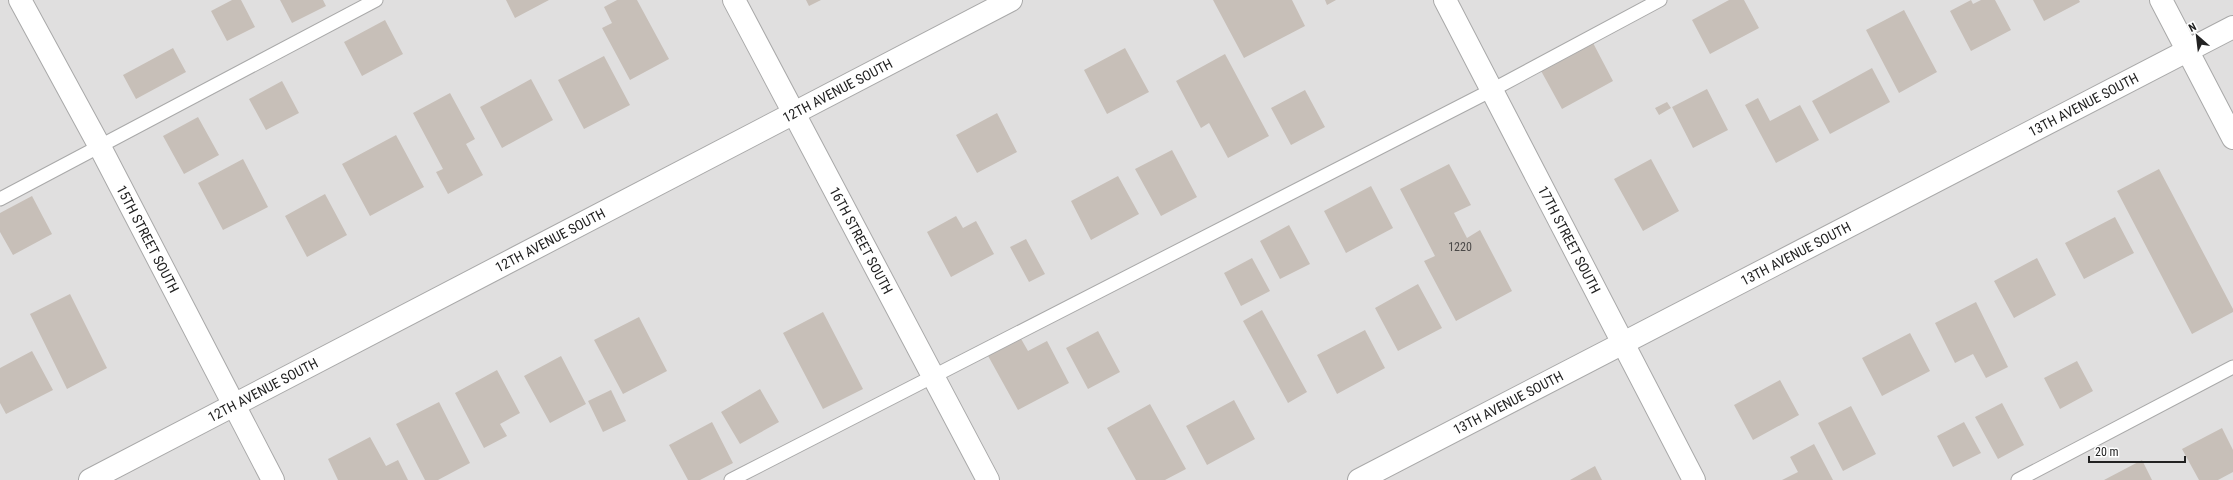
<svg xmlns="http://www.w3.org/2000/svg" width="2233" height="480" font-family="'Roboto Condensed',sans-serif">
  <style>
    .residential { fill: #e0dfdf }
    .building { fill: #c7bfb8 }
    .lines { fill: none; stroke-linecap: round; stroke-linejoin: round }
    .service-casing { stroke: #a9a9a9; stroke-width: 15 }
    .minor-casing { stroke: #a9a9a9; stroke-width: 24 }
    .tertiary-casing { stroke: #a9a9a9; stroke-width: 24 }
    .service { stroke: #fff; stroke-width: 13 }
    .minor { stroke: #fff; stroke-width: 22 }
    .tertiary { stroke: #fff; stroke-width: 22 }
    .labels { text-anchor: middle; stroke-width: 4; stroke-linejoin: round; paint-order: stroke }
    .number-label { font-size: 12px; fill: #4b4948 }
    .street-label { font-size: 14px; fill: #222; stroke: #fff }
  </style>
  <rect width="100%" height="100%" fill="#f2efe9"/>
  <path class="residential" d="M0,0H2233V480H0Z"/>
  <path class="building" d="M232,0H241L255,27L227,41L211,11Z
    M280,0H323L326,6L292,23Z
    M506,0H549L515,18Z
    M617,0H637L669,59L630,80L602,28L612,23L604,7Z
    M806,0H821L809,6Z
    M1213,0H1292L1305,26L1244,58Z
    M1325,0H1336L1327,5Z
    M1729,0H1744L1759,28L1710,54L1692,20Z
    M1971,0L1973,4L1981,0H1995L2011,30L1971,51L1950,11Z
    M2033,0H2079L2080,2L2044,21Z
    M1904,10L1937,72L1899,93L1866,30Z
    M385,20L403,54L362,76L344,42Z
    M1592,41L1613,81L1562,109L1540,69Z
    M173,48L186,72L136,99L123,75Z
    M1125,48L1149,92L1107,114L1084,70Z
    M1225,54L1269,136L1228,158L1209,123L1201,128L1176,81Z
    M604,56L630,105L584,129L558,80Z
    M1872,68L1890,102L1830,134L1812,101Z
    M531,79L553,120L502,148L480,107Z
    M282,81L299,113L266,130L249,99Z
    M1707,89L1728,130L1693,148L1672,107Z
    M1305,90L1325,127L1291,145L1271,108Z
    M450,93L475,139L466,144L483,175L448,194L436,172L443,169L413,113Z
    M1758,98L1770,121L1800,105L1819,140L1776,163L1745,105Z
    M1667,102L1671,108L1659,115L1655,108Z
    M997,113L1017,152L977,173L956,135Z
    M198,117L219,155L184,174L163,136Z
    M396,135L424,187L370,216L342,164Z
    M1172,150L1197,197L1161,216L1135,169Z
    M243,159L268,207L223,230L198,183Z
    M1651,159L1679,211L1643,231L1614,179Z
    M1449,164L1471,205L1454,213L1467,238L1480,230L1512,291L1456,321L1424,261L1435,256L1400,189Z
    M2159,169L2233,309V312L2192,334L2117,191Z
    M1118,176L1139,214L1091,240L1071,201Z
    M1371,186L1393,228L1346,253L1324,211Z
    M325,194L347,235L307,257L285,216Z
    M32,196L52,234L13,255L0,232V213Z
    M956,216L963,228L976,221L994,254L951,277L927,232Z
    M2115,217L2134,253L2084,279L2065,243Z
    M1289,225L1310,264L1280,279L1260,241Z
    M1026,239L1045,274L1029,282L1010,247Z
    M1252,258L1270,291L1241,306L1224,273Z
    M2037,258L2056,295L2014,318L1994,281Z
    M1418,284L1442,328L1398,351L1375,308Z
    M70,294L107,368L67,389L30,314Z
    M1976,302L2008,367L1986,378L1973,354L1955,363L1935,323Z
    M1262,310L1307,392L1288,403L1243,321Z
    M823,312L863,389L823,409L783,333Z
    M639,317L667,371L623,394L594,340Z
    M1365,330L1385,368L1337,394L1317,355Z
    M1098,331L1120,372L1088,389L1066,348Z
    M1910,333L1930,371L1882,396L1862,358Z
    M1020,337L1028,351L1047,341L1069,383L1018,410L987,354Z
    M32,351L53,390L6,414L0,403V368Z
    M561,356L586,404L550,423L524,376Z
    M2077,361L2093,391L2060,409L2044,378Z
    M497,370L520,413L500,424L507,436L484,448L455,393Z
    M1780,380L1799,415L1753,440L1734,405Z
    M760,389L779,422L740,444L721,412Z
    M611,390L626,421L603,432L588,401Z
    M1234,400L1255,439L1207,465L1186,426Z
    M439,402L470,463L438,480H425L396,424Z
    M2002,403L2024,445L1998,459L1975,417Z
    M1150,404L1186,469L1165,480H1136L1107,428Z
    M1851,406L1876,454L1843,471L1818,423Z
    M712,422L733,463L700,480H688L669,445Z
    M1964,422L1981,453L1953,467L1937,436Z
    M2222,428L2233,450V472L2218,480H2199L2182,449Z
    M370,437L386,466L398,460L408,480H338L328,459Z
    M1814,444L1833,480H1782L1798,472L1790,457Z
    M2142,460L2152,480H2104Z
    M1595,466L1602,480H1570Z"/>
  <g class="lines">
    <defs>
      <path id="service" d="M0,199L376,0
        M731,480L1492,90L1660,0
        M2018,480L2233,367"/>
      <g id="minor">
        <path id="s1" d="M20,0L100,147L273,480"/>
        <path id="s2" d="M734,0L988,480"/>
        <path id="s3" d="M1445,0L1694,480"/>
        <path d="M2161,0L2233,138"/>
        <path id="s4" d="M90,480L1011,0"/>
      </g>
      <g id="tertiary">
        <path id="s5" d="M1359,480L2233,27"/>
      </g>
    </defs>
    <use href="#service" class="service-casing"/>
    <use href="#minor" class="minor-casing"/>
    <use href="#tertiary" class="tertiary-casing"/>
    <use href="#service" class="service"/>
    <use href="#minor" class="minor"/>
    <use href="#tertiary" class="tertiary"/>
  </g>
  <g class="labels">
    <g class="number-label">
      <text x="1460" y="251">1220</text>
    </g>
    <g class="street-label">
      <text dy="5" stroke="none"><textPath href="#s4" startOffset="843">12TH AVENUE SOUTH</textPath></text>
      <text dy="5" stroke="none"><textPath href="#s5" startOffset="816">13TH AVENUE SOUTH</textPath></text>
      <text dy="5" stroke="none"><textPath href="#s1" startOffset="271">15TH STREET SOUTH</textPath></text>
      <text dy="5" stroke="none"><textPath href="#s4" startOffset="519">12TH AVENUE SOUTH</textPath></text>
      <text dy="5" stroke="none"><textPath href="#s2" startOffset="272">16TH STREET SOUTH</textPath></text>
      <text dy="5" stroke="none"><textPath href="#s3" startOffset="270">17TH STREET SOUTH</textPath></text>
      <text dy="5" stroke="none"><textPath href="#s5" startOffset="492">13TH AVENUE SOUTH</textPath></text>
      <text dy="5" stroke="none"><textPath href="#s4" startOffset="195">12TH AVENUE SOUTH</textPath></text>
      <text dy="5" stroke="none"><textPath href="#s5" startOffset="168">13TH AVENUE SOUTH</textPath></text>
    </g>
  </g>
  <g transform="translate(2197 36) rotate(332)" stroke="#ffffff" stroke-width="3" paint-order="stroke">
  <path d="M0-3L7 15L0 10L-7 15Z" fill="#222222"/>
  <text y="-6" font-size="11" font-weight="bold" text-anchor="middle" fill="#222222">N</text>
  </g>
  <path d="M2089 456v6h96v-6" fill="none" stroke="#222222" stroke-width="2"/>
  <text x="2095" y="456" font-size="12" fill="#222222" stroke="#ffffff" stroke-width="3" paint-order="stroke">20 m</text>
</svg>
